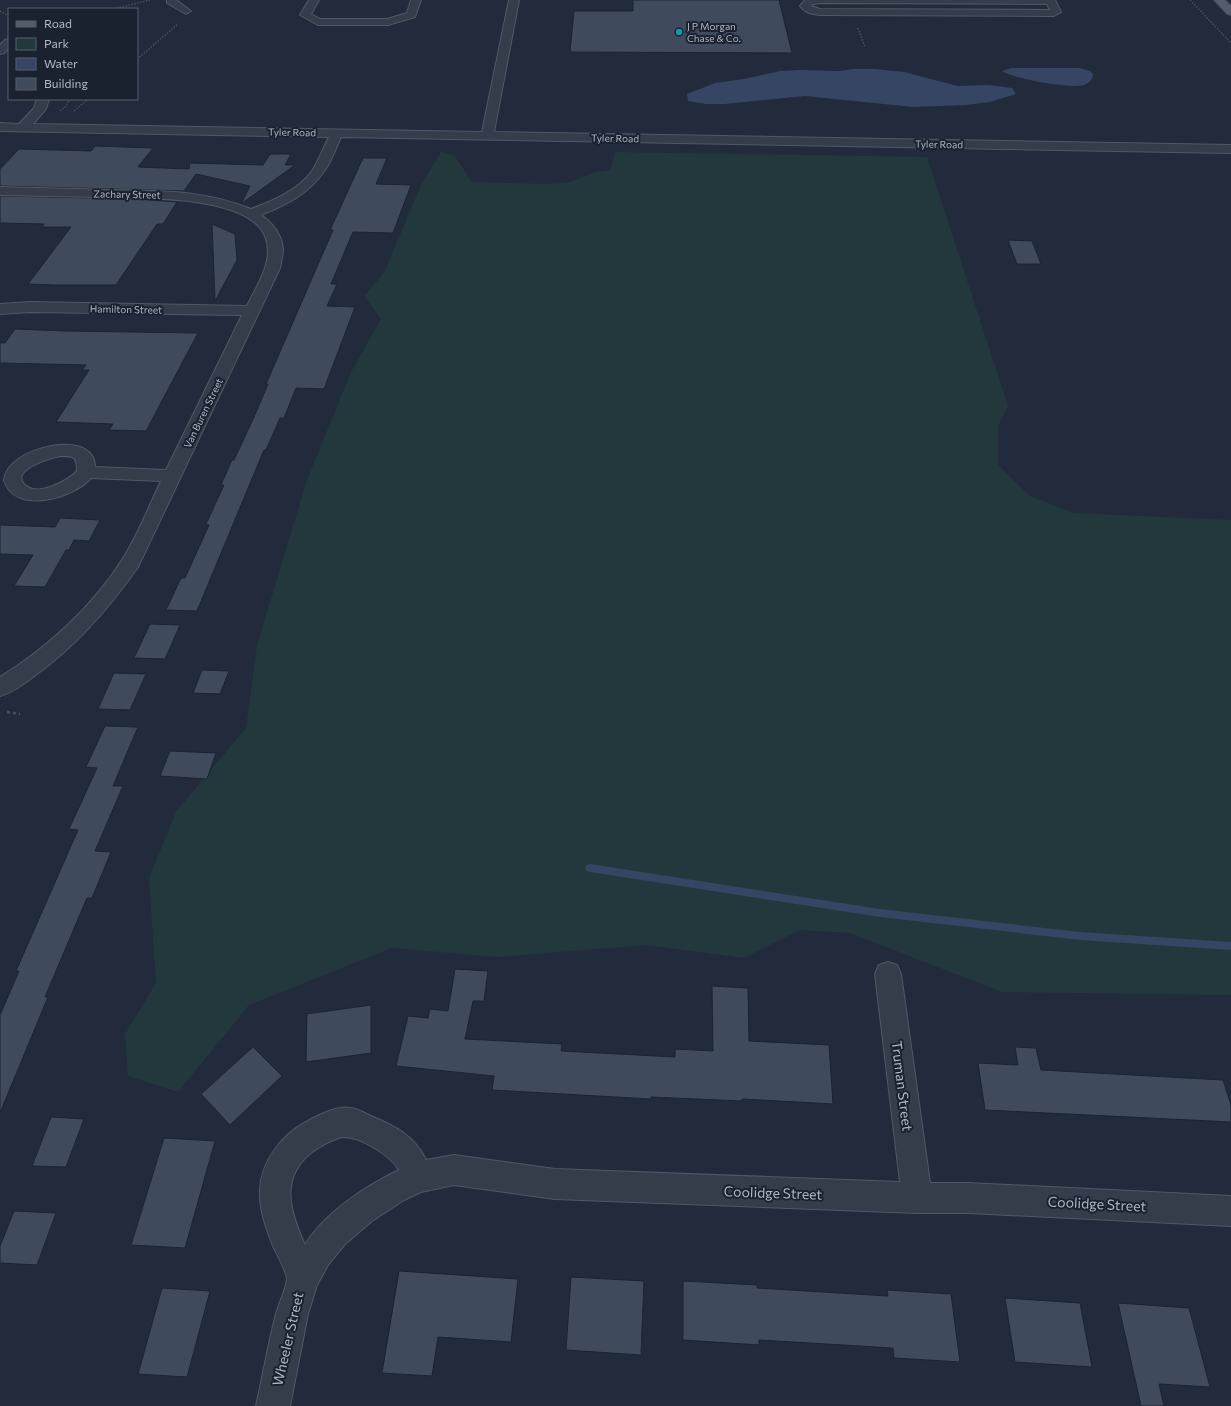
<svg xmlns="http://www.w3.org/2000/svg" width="1231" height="1406" font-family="Commissioner,sans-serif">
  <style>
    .green { fill: #23383c }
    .water { fill: #354563 }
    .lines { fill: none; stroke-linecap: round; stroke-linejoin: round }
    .stream { fill: #354563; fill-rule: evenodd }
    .building { fill: #404a5d; stroke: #1c2432 }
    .minor-casing { stroke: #505866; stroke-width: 2 }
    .major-casing { stroke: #3e4654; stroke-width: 2 }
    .path-far1 { stroke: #415559; stroke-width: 1.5; stroke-dasharray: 1.5 1.5; stroke-linecap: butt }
    .path { stroke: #415559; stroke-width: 2.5; stroke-dasharray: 3 3; stroke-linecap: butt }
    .minor { fill: #353d4b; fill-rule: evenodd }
    .major { fill: #535c6b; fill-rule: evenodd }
    .culture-dot { fill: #0f9aa8; stroke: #1a2230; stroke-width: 1.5 }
    .labels { text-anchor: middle; stroke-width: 4; stroke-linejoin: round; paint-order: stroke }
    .far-poi-label { font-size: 10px; fill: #b0b8c7; stroke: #1a2230; text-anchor: start }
    .far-street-label { font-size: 10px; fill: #b0b8c7; stroke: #1a2230 }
    .near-street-label { font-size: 14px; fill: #b0b8c7; stroke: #1a2230 }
  </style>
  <rect width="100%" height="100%" fill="#212b3b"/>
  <path class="green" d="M441,152L455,156L472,182L549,184L571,182L591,173L610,170L615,152L927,157L1008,406L998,426V465L1030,496L1074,513L1231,520V995L1002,992L850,933L800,930L744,958L646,945L498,957L392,948L249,1005L178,1092L128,1076L125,1034L156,983L149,878L176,812L246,728L257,645L307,480L351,372L381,319L364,296L384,273L421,185Z"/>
  <path class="water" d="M1011,68H1080L1090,71L1093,74L1092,79C1090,81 1087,84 1084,85C1070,89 1014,79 1002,71Z
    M853,69H874L904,72L958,86L988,85L1012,88L1016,94L990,102L966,105L913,107L805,96L725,104H706L688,101L687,94L715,83L744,79L780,71L800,70L839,71Z"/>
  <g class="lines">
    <path class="stream" d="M590,864L880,909L1080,932L1231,942V950L1080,940L880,917L590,872L587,871L585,868L587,865Z"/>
  </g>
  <path class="building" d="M633,0H779L792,53L570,52L574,11H633Z
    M95,146L153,148L138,167L189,169L190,163L263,165L270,154H291L285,165H295L241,204L250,186L196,174L184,191L0,186V169L19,149L91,151Z
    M363,158H387L376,184L411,185L393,233L353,232L331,284H337L327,306L355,307L324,389L296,388L284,418H280L266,450H264L197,611L166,610L181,578H185L209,525L206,524L224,485H221L232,460H234L254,417L268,384H266L333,230H330Z
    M0,196L136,199L177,202L163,224H157L116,285H55L28,284L71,227H42L44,224L0,223Z
    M212,224L235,234L237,260L215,301Z
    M1008,240L1032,241L1041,264H1017Z
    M15,329L65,331L198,333L146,431L109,430L113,424L56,422L89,370H82L86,365L0,363V343H5Z
    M60,518L100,520L89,541L74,540L69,550H66L45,587L14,586L33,555L0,554V525L55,527Z
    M150,624L180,625L165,659L134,658Z
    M202,670L229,671L220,694L193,693Z
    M114,673L146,674L130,710L98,709Z
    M105,726L138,727L113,786H123L95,851L111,852L92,898H87L45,997H48L0,1113V1015L19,971H16L78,830L69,829L97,768L86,767Z
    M170,751L216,753L207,779L160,776Z
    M455,969L488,971L484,1001H473L465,1039L562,1044L561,1051L675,1057V1049L713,1051L712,986L748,988L749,1041L829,1045L833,1104L742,1099V1101L651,1097V1099L492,1090L494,1076L396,1066L408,1016L428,1018L430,1009L448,1011Z
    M371,1005V1053L306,1062L307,1014Z
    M253,1047L282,1076L230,1125L201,1094Z
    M1015,1047L1036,1048L1041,1070L1223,1080L1231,1105V1122L985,1110L978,1063L1018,1065Z
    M51,1117L84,1119L66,1167L32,1166Z
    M164,1138L215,1141L185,1248L131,1245Z
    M14,1211L56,1213L37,1265L0,1263V1246Z
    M399,1271L518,1279L511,1342L438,1337L432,1376L382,1373Z
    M571,1277L644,1281L641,1355L566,1350Z
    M683,1281L757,1285V1288L888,1296L887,1290L951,1294L960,1362L894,1358L893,1348L759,1340V1345L683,1340Z
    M162,1288L210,1291L187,1377L138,1374Z
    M1005,1298L1080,1303L1092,1367L1015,1362Z
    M1118,1303L1189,1308L1210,1387L1159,1384L1164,1406H1141Z"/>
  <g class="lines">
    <defs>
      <path id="minor" d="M167,0H176L191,11L186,14L167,3Z
        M309,0H319L311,14L320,19H387L407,13L411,0H421L415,17L388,25H318L300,15Z
        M509,0H519L494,132L1231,145V153L341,137C336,148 332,160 325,170C310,193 286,205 261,215C272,222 282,235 283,249C283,255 281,262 280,268L138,567C110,607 77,645 37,674C25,683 14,692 0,696V677C46,649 93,606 122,560C137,537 149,506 161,481L91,478C73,499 14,515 4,480C7,447 95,427 95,467L166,470L242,315L30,312L0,314V304L30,302L247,306C257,285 275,260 265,236C248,194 134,198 97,197C65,196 32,196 0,195V187C38,188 75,189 113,190C163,191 204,190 251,209C273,201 298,190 312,171C319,160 323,148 329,137L0,131V123L19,124L34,108L37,99H49L46,109L33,124L482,132ZM60,456C74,456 77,456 77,471C68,481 36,498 24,484C11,469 51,458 60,456Z
        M805,0H1055L1061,12L1054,16L820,15C811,14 805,13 800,6ZM823,3L1047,4L1050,10L820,9L811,6L813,4Z
        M9,39V48L4,53L0,54V45L5,40Z
        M888,962L897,965L901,974L930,1183H968L1231,1196V1226L968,1213H917L555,1199L454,1185L421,1192L404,1200L372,1221L345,1244L328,1265L317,1285L308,1314L290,1406H256C263,1375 268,1344 276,1314C278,1305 287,1287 287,1279C287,1273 276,1252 273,1246C266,1228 259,1209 260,1190C261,1161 282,1135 306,1122C318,1115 337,1105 351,1108C358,1109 365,1113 371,1116C395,1126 415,1136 426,1160L454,1155L555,1169L900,1182L875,974L879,965ZM342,1137C360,1136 390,1155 399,1170C366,1186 324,1213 305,1245C290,1212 279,1178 312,1152C322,1145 331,1140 342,1137Z"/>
      <path id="major" d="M1214,0H1225L1231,6V15L1227,14Z"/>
    </defs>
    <use href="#minor" class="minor-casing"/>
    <use href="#major" class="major-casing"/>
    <path class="path-far1" d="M1190,0L1231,43
      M114,9L150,0
      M0,11L9,16
      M858,28L865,47
      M137,59L178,24
      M60,111L65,107L70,99
      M74,111L88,99"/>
    <path class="path" d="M7,712L20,714"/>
    <use href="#minor" class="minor"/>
    <use href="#major" class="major"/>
  </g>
  <circle class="culture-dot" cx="679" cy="32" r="4"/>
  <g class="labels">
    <g class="far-poi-label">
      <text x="687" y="30">J P Morgan<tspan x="687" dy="12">Chase &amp; Co.</tspan></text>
    </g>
    <g class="far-street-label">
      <text transform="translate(292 132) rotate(1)" y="4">Tyler Road</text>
      <text transform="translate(615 138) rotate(1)" y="4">Tyler Road</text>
      <text transform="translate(939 144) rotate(1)" y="4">Tyler Road</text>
      <text transform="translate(127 194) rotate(1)" y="4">Zachary Street</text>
      <text transform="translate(126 309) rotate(1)" y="4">Hamilton Street</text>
      <text transform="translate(203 413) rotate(-64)" y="4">Van Buren Street</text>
    </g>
    <g class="near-street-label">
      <text transform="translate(902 1086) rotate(83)" y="5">Truman Street</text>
      <text transform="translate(773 1193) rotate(2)" y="5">Coolidge Street</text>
      <text transform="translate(1097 1204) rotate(3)" y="5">Coolidge Street</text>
      <text transform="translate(288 1339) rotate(-77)" y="5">Wheeler Street</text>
    </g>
  </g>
  <rect x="8" y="8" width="130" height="92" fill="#1a2230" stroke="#565e6c"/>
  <rect x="16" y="21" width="20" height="6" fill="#535c6b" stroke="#565e6c"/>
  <text x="44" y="28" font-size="12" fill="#b0b8c7">Road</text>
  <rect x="16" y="38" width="20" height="12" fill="#23383c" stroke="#565e6c"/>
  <text x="44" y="48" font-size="12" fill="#b0b8c7">Park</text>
  <rect x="16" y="58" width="20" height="12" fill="#354563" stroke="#565e6c"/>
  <text x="44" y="68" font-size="12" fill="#b0b8c7">Water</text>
  <rect x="16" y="78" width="20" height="12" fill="#404a5d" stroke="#565e6c"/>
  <text x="44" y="88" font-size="12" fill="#b0b8c7">Building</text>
</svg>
